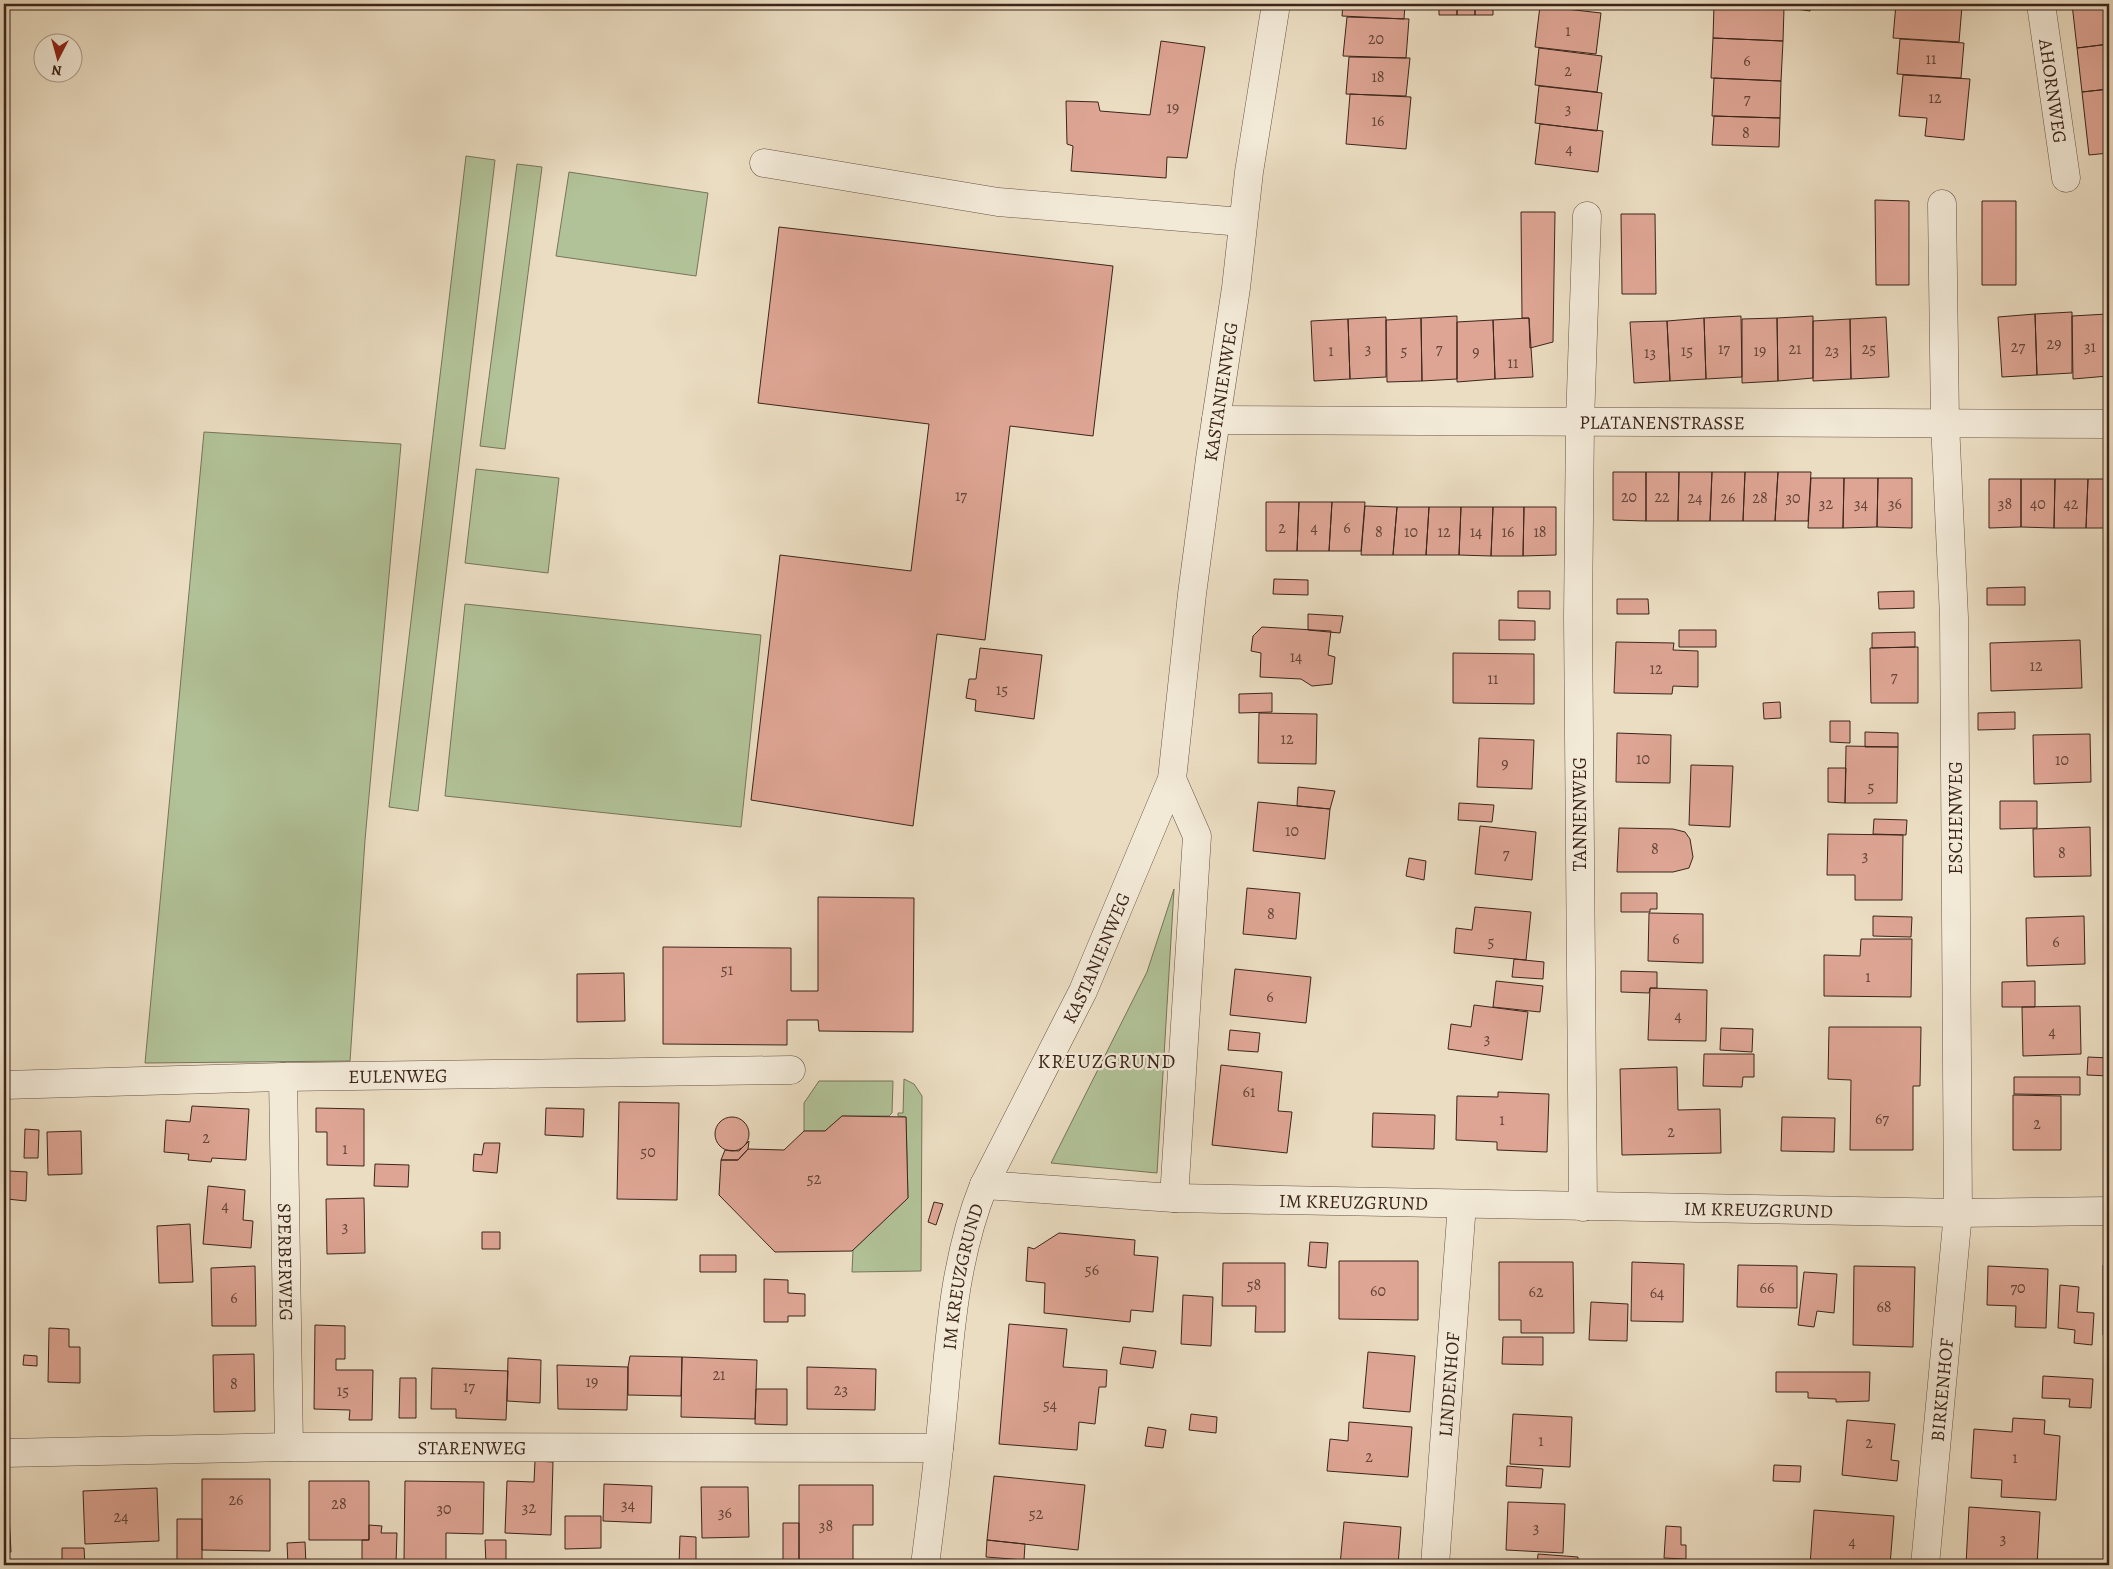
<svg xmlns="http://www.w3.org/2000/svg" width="2113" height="1569" font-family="Alegreya,serif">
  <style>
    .green { fill: #b2c298; stroke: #77745a }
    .building { fill: #dea594; stroke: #3c251b }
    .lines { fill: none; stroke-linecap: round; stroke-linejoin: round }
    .minor-casing { stroke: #685345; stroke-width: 29 }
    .minor { stroke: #f2e9d7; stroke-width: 28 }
    .labels { text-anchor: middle; stroke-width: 4.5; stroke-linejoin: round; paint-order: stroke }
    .number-label { font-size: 16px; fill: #644539 }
    .street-label { font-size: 19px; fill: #3c251b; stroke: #f2e9d7 }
    .neighbourhood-label { font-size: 20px; letter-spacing: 1px; fill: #3c251b; stroke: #f2e9d7 }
  </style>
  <rect width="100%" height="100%" fill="#ebddc2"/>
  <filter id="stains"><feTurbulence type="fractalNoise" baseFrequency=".004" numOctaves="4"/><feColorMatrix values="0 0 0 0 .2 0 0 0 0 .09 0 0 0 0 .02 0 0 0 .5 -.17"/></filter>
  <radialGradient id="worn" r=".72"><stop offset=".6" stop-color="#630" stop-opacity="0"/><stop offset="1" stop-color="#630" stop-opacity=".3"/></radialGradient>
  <path class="green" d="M466,156L495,160L418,811L389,807Z
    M517,164L542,167L505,449L480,446Z
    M569,172L708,193L696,276L556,256Z
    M204,432L401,444L365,840L350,1061L145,1063Z
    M476,469L559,478L548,573L465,563Z
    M465,604L761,635L741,827L445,796Z
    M1174,889L1157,1173L1051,1163L1147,972Z
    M904,1079L914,1084L922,1096L921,1271L852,1272L853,1250L908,1198L906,1117L898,1116V1113H903Z
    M819,1081H893L892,1113L889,1116H842L825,1131H804V1103Z"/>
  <path class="building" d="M1343,4H1405L1404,19L1342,16Z
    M1439,4H1457V15H1439Z
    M1457,4H1475V15H1457Z
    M1475,4H1493V15H1475Z
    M1605,4H1641L1642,7L1605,9Z
    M1776,4H1812L1810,11L1775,6Z
    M1896,4L1962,6L1959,42L1893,38Z
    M1904,4H1954V6Z
    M1954,4H1977V8L1954,6Z
    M2072,4H2109V44L2077,48Z
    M1714,5L1784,8L1783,41L1713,38Z
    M1540,6L1601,13L1596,54L1535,47Z
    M1347,17L1409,19L1406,58L1343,56Z
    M1713,38L1783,41L1781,81L1711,78Z
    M1900,39L1964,43L1961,78L1897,74Z
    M1161,41L1205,47L1187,158L1167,157L1166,178L1071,171L1073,146L1067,144L1066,101L1098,102L1100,111L1150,115Z
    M2109,44V89L2082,92L2077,48Z
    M1539,48L1602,56L1597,92L1535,85Z
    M1349,57L1410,58L1406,96L1346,94Z
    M1903,75L1970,79L1964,140L1925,136L1927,118L1899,116Z
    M1714,78L1781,81L1780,118L1712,116Z
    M1539,86L1602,93L1597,131L1535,123Z
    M2109,89V153L2089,155L2082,92Z
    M1350,94L1411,97L1406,149L1346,144Z
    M1714,116L1780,118L1779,147L1712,145Z
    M1540,124L1603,131L1598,172L1535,164Z
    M1875,200L1909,201V285H1876Z
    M1982,201H2016V285H1982Z
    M1521,212H1555L1553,342L1530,348L1529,318H1522Z
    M1621,214H1655L1656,294H1622Z
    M779,227L1113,266L1093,436L1010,426L985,640L937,634L913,826L751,800L780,555L911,571L929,424L758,403Z
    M2072,312V373L2037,375L2035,314Z
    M2035,314L2037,375L2002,377L1998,317Z
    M2107,314L2108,376L2073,379L2072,316Z
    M2107,314H2109L2108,376Z
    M1457,316V379L1422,381L1421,318Z
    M1741,316L1742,377L1706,379L1704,318Z
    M1813,316V378L1778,381L1777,318Z
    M1386,317V377L1350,379L1348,319Z
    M1886,317L1889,377L1851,379L1850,319Z
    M1421,318L1422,381L1387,382L1386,320Z
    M1529,318L1533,377L1495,379L1493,320Z
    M1704,318L1706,379L1670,381L1667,321Z
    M1777,318L1778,381L1742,383V319Z
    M1348,319L1350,379L1314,381L1311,321Z
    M1850,319L1851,379L1813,381V321Z
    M1493,320L1495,379L1457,382V322Z
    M1667,321L1670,381L1634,383L1630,322Z
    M1613,472H1646V521L1613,520Z
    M1646,472H1679L1678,521H1646Z
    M1679,472H1712L1710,521H1678Z
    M1712,472H1745L1743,521H1710Z
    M1745,472H1778L1775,521H1743Z
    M1778,472H1811L1808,521H1775Z
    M1811,478H1844L1843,528H1808Z
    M1844,478H1878L1877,527L1843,528Z
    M1878,478H1912V528L1877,527Z
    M1989,479H2021V527L1989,528Z
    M2021,479H2055L2054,528L2021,527Z
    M2055,479H2088L2086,528H2054Z
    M2088,479H2109V528H2086Z
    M1266,502H1299L1297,551H1266Z
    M1299,502H1332L1329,551H1297Z
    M1332,502H1365L1361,551H1329Z
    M1365,506L1397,507L1393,555H1361Z
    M1397,507H1429L1426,555H1393Z
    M1429,507H1461L1459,555H1426Z
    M1461,507H1493L1491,556L1459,555Z
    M1493,507H1524L1523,556H1491Z
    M1524,507H1556V555L1523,556Z
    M1274,579L1308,580V595L1273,594Z
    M2025,587V605H1987V588Z
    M1518,591H1550V609L1518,608Z
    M1914,591V608L1879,609L1878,592Z
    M1617,599H1648L1649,614H1617Z
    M1308,614L1343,616L1340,633L1308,630Z
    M1499,620L1535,621V640H1499Z
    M1262,627L1331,631L1328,655L1335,657L1332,684L1312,686L1301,679L1260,677L1261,653L1251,651L1253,636Z
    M1679,630H1716V647H1679Z
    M1915,632V647L1872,648V633Z
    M2080,640L2082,688L1991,691L1990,643Z
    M1616,642L1674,643L1673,650L1698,651V687L1673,686L1672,694L1614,693Z
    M1918,647V703H1871L1870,648Z
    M980,648L1042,655L1034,719L975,711L976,700L966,698L969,679H976Z
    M1453,653L1534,654V704L1453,703Z
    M1272,693V712L1239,713V694Z
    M1780,702L1781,718L1764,719L1763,703Z
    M2015,712V729L1978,730V713Z
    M1259,713L1317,714L1316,764L1258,763Z
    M1830,721H1850V743L1830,742Z
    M1865,732L1898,733V747H1865Z
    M1617,733L1671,735L1670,783L1616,782Z
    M2090,734L2091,782L2034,784L2033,735Z
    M1479,738L1534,740L1532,789L1477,787Z
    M1846,746L1898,747L1897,803H1845Z
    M1691,765L1733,766L1730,827L1689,825Z
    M1828,768H1846L1845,803L1828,802Z
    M1298,787L1335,791L1330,809L1297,806Z
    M2000,801H2037V828L2000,829Z
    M1258,802L1330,809L1325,859L1253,851Z
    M1459,803L1494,805L1492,822L1458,820Z
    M1874,819L1907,820L1906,835L1873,834Z
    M1480,826L1536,832L1532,880L1475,874Z
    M2090,827L2091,876L2034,877L2033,829Z
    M1619,828L1673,829L1685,832L1690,839L1693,857L1689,868L1673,872H1617Z
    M1828,834L1903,835L1902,900H1855V875H1827Z
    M1409,858L1426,861L1424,880L1406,876Z
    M1247,888L1300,893L1296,939L1243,934Z
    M1621,893H1657V909H1650V912H1621Z
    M818,897L914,898L913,1032L819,1031L818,1020H787V1045L663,1044V947L791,948V991H818Z
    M1475,907L1531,912L1526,960L1454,953L1456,928L1472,930Z
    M1649,913L1703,914V963L1648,961Z
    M1873,916L1912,917L1911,937L1873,936Z
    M2084,916L2085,964L2027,966L2026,918Z
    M1861,939H1912L1911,997L1824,996V955L1860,956Z
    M1514,959L1544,962L1543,979L1512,977Z
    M1235,969L1311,977L1306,1023L1230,1015Z
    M1621,971L1657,972V988H1650L1649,993L1621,992Z
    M624,973L625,1021L577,1022V974Z
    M1496,981L1543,986L1540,1012L1493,1007Z
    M2035,981V1007H2002V982Z
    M1650,988L1707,990L1706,1041L1648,1040Z
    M1474,1005L1528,1012L1522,1060L1448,1049L1451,1024L1471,1027Z
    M2080,1006L2081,1054L2023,1056L2022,1007Z
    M1829,1027H1921L1920,1086H1913V1150H1850L1851,1080L1828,1079Z
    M1721,1028L1753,1029L1752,1052L1720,1050Z
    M1230,1030L1260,1033L1258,1052L1228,1050Z
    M1704,1054H1754V1077H1743L1742,1087L1703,1086Z
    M2088,1057L2109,1058V1076L2087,1075Z
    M1221,1065L1282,1072L1278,1111L1292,1112L1287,1153L1212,1145Z
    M1677,1067L1678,1110L1720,1109L1721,1153L1622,1155L1620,1069Z
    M2014,1077H2080V1095L2014,1094Z
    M1498,1092L1549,1094L1547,1152L1497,1150V1142L1456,1140L1457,1096L1498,1097Z
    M2013,1095L2061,1096V1150H2013Z
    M619,1102L679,1103L677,1200L617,1199Z
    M192,1106L249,1109L246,1160L212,1158L211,1162L188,1160L189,1154L164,1152L166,1120L190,1122Z
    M316,1108L364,1109V1166L327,1165V1132H316Z
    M546,1108L584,1109L583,1137L545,1135Z
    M1373,1113L1435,1115L1434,1149L1372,1147Z
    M842,1116L906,1117L908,1198L852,1251L775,1252L719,1195L721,1160H738L748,1149L784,1150L804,1131H825Z
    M1782,1117L1835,1118L1834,1152L1781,1151Z
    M715 1134a17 17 0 1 1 34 0a17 17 0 1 1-34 0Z
    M25,1129L39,1130L38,1158H24Z
    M81,1131L82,1174L48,1175L47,1132Z
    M749,1141L748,1149L738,1160H721L725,1150L739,1151Z
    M484,1143H500L497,1173L473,1171L474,1154L482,1155Z
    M375,1164L409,1165L408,1187L374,1186Z
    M9,1171L27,1172L26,1201L7,1199Z
    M208,1186L245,1190L243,1220L253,1221L251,1248L203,1244Z
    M364,1198L365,1253L327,1254L326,1199Z
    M934,1202L943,1204L936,1225L928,1222Z
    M190,1224L193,1282L159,1283L157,1226Z
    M482,1232H500V1249H482Z
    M1059,1233L1135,1240L1134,1255L1158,1257L1153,1312L1131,1310L1130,1322L1044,1313L1045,1283L1026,1281L1028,1247L1034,1249Z
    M1310,1242L1328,1243L1326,1268L1308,1266Z
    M700,1255H736V1272H700Z
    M1339,1261H1418V1320L1339,1319Z
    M1499,1262H1573L1574,1333H1521V1320H1499Z
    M1632,1262L1684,1264L1683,1322L1631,1321Z
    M1223,1263H1285V1332H1255L1256,1306H1222Z
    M1738,1265L1797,1266V1308L1737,1307Z
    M2103,1265H2109V1335H2103Z
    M255,1266L256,1326H212L211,1268Z
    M1854,1266L1915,1267L1913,1347L1853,1345Z
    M1988,1266L2048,1269L2046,1328L2015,1327L2016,1306L1987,1305Z
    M1804,1272L1837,1274L1834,1313L1817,1311L1814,1327L1798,1325Z
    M764,1279L788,1280V1293L805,1294V1316H788V1322H764Z
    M2060,1285L2079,1287L2077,1312L2094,1313L2092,1345L2074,1343L2075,1330L2058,1328Z
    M1183,1295L1213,1297L1211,1346L1181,1344Z
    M1591,1302L1628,1304L1627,1341L1589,1340Z
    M1009,1324L1067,1329L1063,1367L1107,1370L1106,1387H1099L1095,1424L1079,1422L1077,1450L999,1444Z
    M315,1325L345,1326V1359H336V1370H373L372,1420H349L350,1410L314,1409Z
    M49,1328L69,1329V1347H80V1383L48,1382Z
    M1503,1337H1543V1365L1502,1364Z
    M1123,1347L1156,1351L1153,1368L1120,1364Z
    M1368,1352L1415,1356L1410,1412L1363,1408Z
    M254,1354L255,1411L214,1412L213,1355Z
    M24,1355L37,1356V1366L23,1365Z
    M630,1356L682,1357L681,1396L628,1395V1367Z
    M682,1357L757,1360L755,1419L681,1417Z
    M508,1358L541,1360L540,1403L507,1401Z
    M557,1365L628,1367L627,1410L558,1409Z
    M807,1367L876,1369L875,1410L807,1409Z
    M432,1368L508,1371L506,1420L456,1418V1409H431Z
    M1776,1372H1870L1869,1401L1836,1402V1399L1808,1398V1392H1776Z
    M2043,1376L2093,1379L2091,1408L2069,1407L2070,1399L2042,1398Z
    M400,1378H416V1418H399Z
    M756,1389H787V1425L755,1424Z
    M1191,1414L1217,1417L1216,1433L1189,1430Z
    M1513,1414L1572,1417L1570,1467L1510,1464Z
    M2013,1418L2045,1420L2044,1434L2060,1436L2056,1500L2001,1497L2002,1480L1971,1478L1974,1429L2012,1432Z
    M1847,1420L1895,1424L1891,1460L1899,1461L1897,1481L1842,1475Z
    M1349,1422L1412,1427L1408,1477L1327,1471L1330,1439L1348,1441Z
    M1148,1427L1166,1430L1163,1448L1145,1446Z
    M535,1461L553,1462L551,1535L505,1533L507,1481L534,1482Z
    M1774,1465L1801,1466L1800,1482L1773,1481Z
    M1507,1466L1543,1469L1541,1488L1506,1486Z
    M994,1476L1085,1485L1078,1550L987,1540Z
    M202,1479H270V1551L202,1550Z
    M309,1481H369V1540H309Z
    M405,1481L484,1482L483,1534L446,1533V1560H404Z
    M604,1484L652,1486L651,1523L603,1521Z
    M799,1485H873V1525H853V1565L799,1563Z
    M701,1487H748L749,1537L702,1538Z
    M157,1488L159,1541L85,1544L83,1491Z
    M8,1495L11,1552L4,1553V1496Z
    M1508,1502L1565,1504L1563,1553L1506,1550Z
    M1969,1507L2040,1512L2037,1565H1966Z
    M1814,1510L1894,1516L1890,1565H1810Z
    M565,1516H601V1548L565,1549Z
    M177,1519H202V1561H177Z
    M1344,1522L1401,1527L1398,1565H1340Z
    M783,1523H799V1563H803V1565H783Z
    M369,1525L382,1526L381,1533H397L396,1563L381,1561V1565H362V1540H369Z
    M1666,1526L1681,1527V1545H1686V1559L1664,1558Z
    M680,1536L696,1537V1565H679Z
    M485,1540H506V1565H486Z
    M987,1540L1025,1544L1024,1560L986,1557Z
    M305,1542L306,1565H288L287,1543Z
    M62,1548H84L85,1565H62Z
    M1538,1554L1578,1557V1565H1537Z"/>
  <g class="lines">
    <defs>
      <g id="minor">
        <path id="s1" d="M2041,4L2066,178"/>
        <path d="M764,163L998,202L1242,222"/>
        <path id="s2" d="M1216,420L2109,424"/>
        <path d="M1172,779L1197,836L1174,1198"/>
        <path id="s3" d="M283,1077L289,1447"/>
        <path id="s4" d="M4,1085L283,1077L791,1070"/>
        <path id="s5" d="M984,1185L1174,1198L1958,1213L2109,1211"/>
        <path d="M1583,1207L1578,617L1580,422L1587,216"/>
        <path id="s6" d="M4,1453L289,1447L939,1448"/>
        <path id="s7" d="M925,1565C930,1526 935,1487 939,1448C949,1359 950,1269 984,1185L1083,991L1172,779L1192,594L1210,459L1236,288L1249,172L1276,4"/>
        <path id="s8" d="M1435,1565L1462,1204"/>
        <path id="s9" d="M1925,1565L1958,1213L1954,617L1945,423L1942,204"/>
      </g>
    </defs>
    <use href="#minor" class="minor-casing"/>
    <use href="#minor" class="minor"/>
  </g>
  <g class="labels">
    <g class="number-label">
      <text x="1568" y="36">1</text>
      <text x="1376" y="44">20</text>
      <text x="1931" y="64">11</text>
      <text x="1747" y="66">6</text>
      <text x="1568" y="76">2</text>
      <text x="1378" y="82">18</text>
      <text x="1935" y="103">12</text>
      <text x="1747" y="104">7</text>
      <text x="1173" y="113">19</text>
      <text x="1568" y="114">3</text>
      <text x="1378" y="126">16</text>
      <text x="1746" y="138">8</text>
      <text x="1569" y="154">4</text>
      <text x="2054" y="349">29</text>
      <text x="2018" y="352">27</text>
      <text x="2090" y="352">31</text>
      <text x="1368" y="354">3</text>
      <text x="1439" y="354">7</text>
      <text x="1724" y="354">17</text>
      <text x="1795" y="354">21</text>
      <text x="1869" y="354">25</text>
      <text x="1331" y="356">1</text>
      <text x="1404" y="356">5</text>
      <text x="1687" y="356">15</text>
      <text x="1760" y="356">19</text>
      <text x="1832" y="356">23</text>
      <text x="1476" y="357">9</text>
      <text x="1650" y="358">13</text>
      <text x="1513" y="368">11</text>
      <text x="961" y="501">17</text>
      <text x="1629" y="502">20</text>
      <text x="1662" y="502">22</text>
      <text x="1695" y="503">24</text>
      <text x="1728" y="503">26</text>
      <text x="1760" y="503">28</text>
      <text x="1793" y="503">30</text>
      <text x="1826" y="509">32</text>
      <text x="1861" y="509">34</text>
      <text x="1895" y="509">36</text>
      <text x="2005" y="509">38</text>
      <text x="2038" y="509">40</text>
      <text x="2071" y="509">42</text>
      <text x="1282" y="533">2</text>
      <text x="1314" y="533">4</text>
      <text x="1347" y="533">6</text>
      <text x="1379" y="537">8</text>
      <text x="1411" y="537">10</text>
      <text x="1444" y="537">12</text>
      <text x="1476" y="537">14</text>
      <text x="1508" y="537">16</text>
      <text x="1540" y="537">18</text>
      <text x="1296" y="662">14</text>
      <text x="2036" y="671">12</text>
      <text x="1656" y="674">12</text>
      <text x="1894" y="682">7</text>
      <text x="1493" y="684">11</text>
      <text x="1002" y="695">15</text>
      <text x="1287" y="744">12</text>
      <text x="1643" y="764">10</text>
      <text x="2062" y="765">10</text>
      <text x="1505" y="769">9</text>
      <text x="1871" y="792">5</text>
      <text x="1292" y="836">10</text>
      <text x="1655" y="854">8</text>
      <text x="2062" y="858">8</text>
      <text x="1506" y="859">7</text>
      <text x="1865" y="861">3</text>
      <text x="1271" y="919">8</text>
      <text x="1676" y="944">6</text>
      <text x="1491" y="947">5</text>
      <text x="2056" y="947">6</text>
      <text x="727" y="975">51</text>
      <text x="1868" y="982">1</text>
      <text x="1270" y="1002">6</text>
      <text x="1678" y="1021">4</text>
      <text x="2052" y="1037">4</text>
      <text x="1487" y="1044">3</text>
      <text x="1249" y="1097">61</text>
      <text x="1882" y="1124">67</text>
      <text x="1502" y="1125">1</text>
      <text x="2037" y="1129">2</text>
      <text x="1671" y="1137">2</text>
      <text x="206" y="1143">2</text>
      <text x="345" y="1154">1</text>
      <text x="648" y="1157">50</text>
      <text x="814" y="1184">52</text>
      <text x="225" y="1211">4</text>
      <text x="345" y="1232">3</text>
      <text x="1092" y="1275">56</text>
      <text x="1254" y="1290">58</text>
      <text x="1767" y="1293">66</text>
      <text x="2018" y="1293">70</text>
      <text x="1378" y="1296">60</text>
      <text x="1536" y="1297">62</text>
      <text x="1657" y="1298">64</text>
      <text x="234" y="1303">6</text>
      <text x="1884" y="1312">68</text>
      <text x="719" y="1380">21</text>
      <text x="592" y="1387">19</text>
      <text x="234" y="1389">8</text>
      <text x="469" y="1392">17</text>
      <text x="841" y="1395">23</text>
      <text x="343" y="1396">15</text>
      <text x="1050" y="1410">54</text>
      <text x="1541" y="1446">1</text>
      <text x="1869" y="1448">2</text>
      <text x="1369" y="1462">2</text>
      <text x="2015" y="1463">1</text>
      <text x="236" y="1505">26</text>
      <text x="339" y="1509">28</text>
      <text x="628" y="1510">34</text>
      <text x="529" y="1513">32</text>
      <text x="444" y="1514">30</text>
      <text x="725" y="1518">36</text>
      <text x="1036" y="1519">52</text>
      <text x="121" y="1522">24</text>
      <text x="826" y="1531">38</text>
      <text x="1536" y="1533">3</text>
      <text x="2003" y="1544">3</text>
      <text x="1852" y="1547">4</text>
    </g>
    <g class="street-label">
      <text dy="7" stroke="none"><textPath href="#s1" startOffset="88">AHORNWEG</textPath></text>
      <text dy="7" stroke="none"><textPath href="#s7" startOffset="1224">KASTANIENWEG</textPath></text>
      <text dy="7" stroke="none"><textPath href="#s2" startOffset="446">PLATANENSTRASSE</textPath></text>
      <text transform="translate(1579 814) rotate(-90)" y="7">TANNENWEG</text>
      <text transform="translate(1955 818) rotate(-90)" y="7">ESCHENWEG</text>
      <text dy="7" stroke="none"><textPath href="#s7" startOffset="639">KASTANIENWEG</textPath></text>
      <text dy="7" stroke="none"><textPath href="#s4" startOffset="394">EULENWEG</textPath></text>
      <text dy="7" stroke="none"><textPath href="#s5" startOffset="370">IM KREUZGRUND</textPath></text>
      <text dy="7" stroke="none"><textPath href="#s5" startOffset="775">IM KREUZGRUND</textPath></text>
      <text dy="7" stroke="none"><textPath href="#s3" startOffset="185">SPERBERWEG</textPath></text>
      <text dy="7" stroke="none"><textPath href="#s7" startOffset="291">IM KREUZGRUND</textPath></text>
      <text dy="7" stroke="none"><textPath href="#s8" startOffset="181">LINDENHOF</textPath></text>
      <text dy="7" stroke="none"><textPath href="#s9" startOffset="176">BIRKENHOF</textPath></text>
      <text dy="7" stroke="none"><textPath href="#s6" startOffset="468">STARENWEG</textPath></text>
    </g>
    <g class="neighbourhood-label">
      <text x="1107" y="1068">KREUZGRUND</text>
    </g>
  </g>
  <rect width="2113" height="1569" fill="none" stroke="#ebddc2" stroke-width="20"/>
  <rect x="5" y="5" width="2103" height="1559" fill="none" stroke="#3c251b" stroke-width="2.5"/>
  <rect x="10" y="10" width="2093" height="1549" fill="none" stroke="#3c251b"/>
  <g transform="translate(58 58) rotate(186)"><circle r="24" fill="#f2e9d7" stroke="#a99b8c"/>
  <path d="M0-4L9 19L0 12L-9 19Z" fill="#8f2418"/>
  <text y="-8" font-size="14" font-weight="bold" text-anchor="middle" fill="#3c251b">N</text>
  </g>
  <rect width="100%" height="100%" filter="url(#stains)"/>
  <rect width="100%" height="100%" fill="url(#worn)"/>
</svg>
